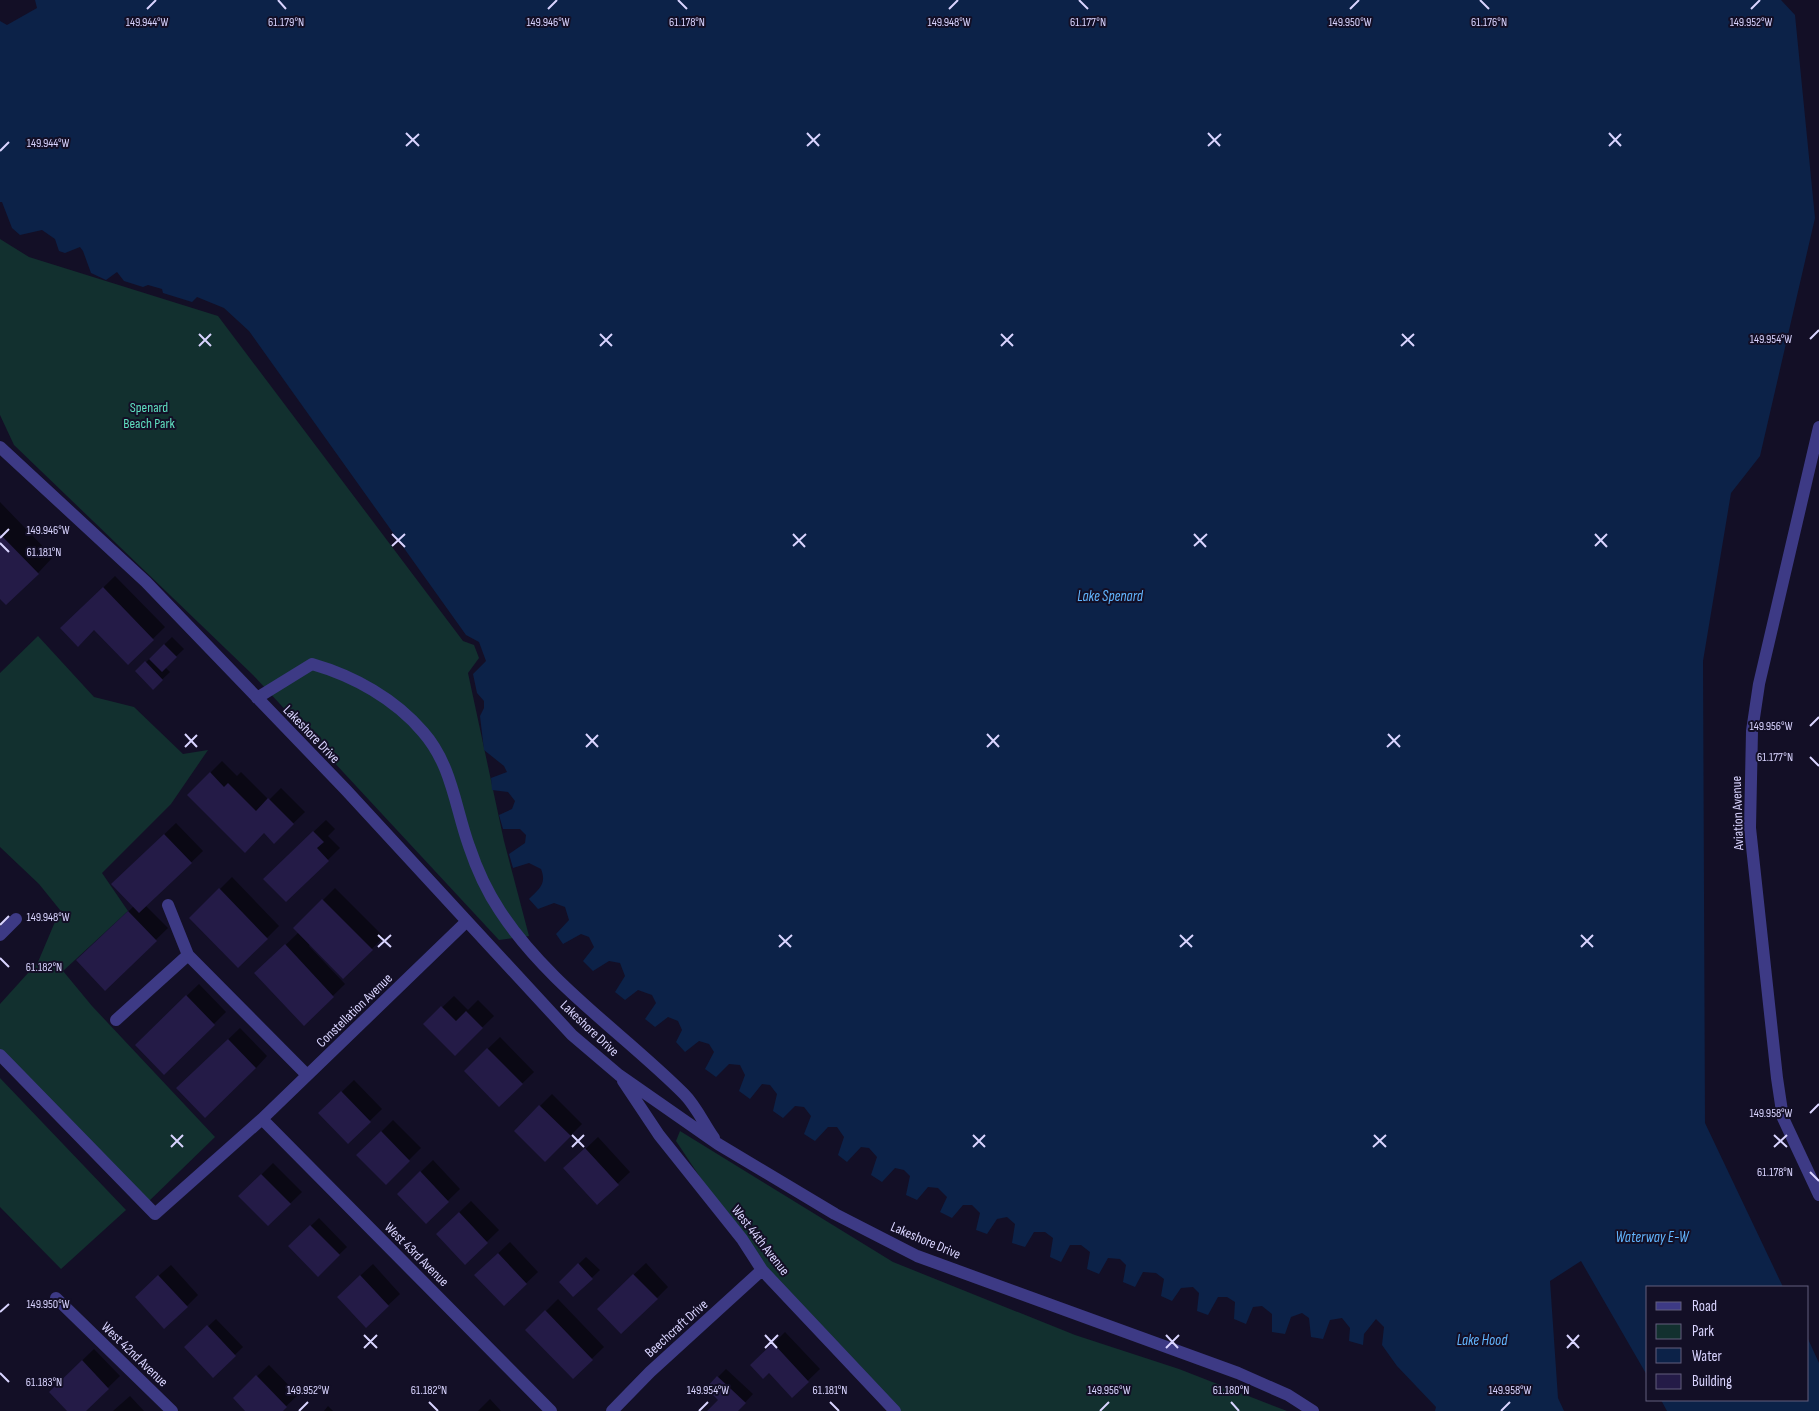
<svg xmlns="http://www.w3.org/2000/svg" width="1819" height="1411" font-family="'Sofia Sans Condensed',sans-serif">
  <style>
    .green { fill: #12302f }
    .water { fill: #0c2248 }
    .shadow { fill: #0007 }
    .building { fill: #241b47 }
    .lines { fill: none; stroke-linecap: round; stroke-linejoin: round }
    .minor { stroke: #3d3a85; stroke-width: 12 }
    .ticks { fill: none; stroke: #d9d4ff; stroke-width: 2 }
    .labels { text-anchor: middle; stroke-width: 4; stroke-linejoin: round; paint-order: stroke }
    .park-label { font-size: 14px; fill: #5fe0c0; stroke: #130f26 }
    .street-label { font-size: 14px; fill: #d9d4ff; stroke: #130f26 }
    .water-label { font-size: 15px; font-style: italic; fill: #62b6ff; stroke: #130f26 }
    .ticks-label { font-size: 12px; text-anchor: middle; fill: #d9d4ff; stroke: #130f26; stroke-width: 4; stroke-linejoin: round; paint-order: stroke }
  </style>
  <rect width="100%" height="100%" fill="#130f26"/>
  <path class="green" d="M0,239L29,257L218,316L463,641L474,645L479,658L468,673L504,841L529,936L499,940L253,675L14,445L0,415Z
    M38,636L94,697L134,707L183,754L208,750L171,804L102,873L128,911L63,971L92,1006L215,1137L146,1204L0,1050V1004L38,962L60,910L39,884L0,847V673Z
    M0,1078L126,1210L61,1269L0,1207Z
    M680,1131L893,1262L1075,1335L1179,1369L1287,1411H895L762,1270L676,1141Z"/>
  <path class="water" d="M35,0H1781L1795,15L1815,218L1760,456L1731,493L1703,661L1705,1123L1783,1287H1648V1377L1581,1261L1550,1281L1558,1398L1564,1411H1435L1436,1407L1397,1366L1382,1345L1384,1327L1376,1319L1364,1334L1363,1345L1349,1341L1350,1328L1342,1318L1330,1320L1323,1339L1311,1337L1309,1318L1302,1313L1291,1317L1285,1334L1272,1332V1314L1262,1306L1253,1307L1246,1324L1234,1319L1235,1302L1227,1297H1218L1208,1315L1197,1311L1199,1293L1193,1287L1181,1288L1172,1301L1161,1296L1164,1279L1156,1273L1143,1272L1135,1287L1123,1282L1126,1265L1120,1259L1108,1258L1099,1274L1087,1269L1090,1252L1081,1245H1070L1061,1262L1050,1257L1053,1238L1045,1232H1034L1025,1247L1012,1243L1015,1224L1007,1217L997,1219L987,1234L976,1230L980,1213L972,1205H963L952,1218L940,1212L947,1197L938,1188L928,1187L917,1200L906,1195L910,1176L904,1170L895,1168L882,1182L871,1175L877,1157L869,1148L861,1147L847,1162L838,1155L844,1137L837,1127H828L815,1141L804,1134L811,1116L804,1107L795,1106L783,1118L773,1111L777,1094L770,1085L762,1084L750,1099L739,1091L745,1075L740,1065L729,1064L716,1077L705,1069L714,1052L709,1044L699,1041L685,1052L676,1042L682,1030L678,1021L668,1017L655,1027L645,1019L656,1003L652,995L638,990L625,1000L615,992L625,976L620,963L609,961L593,971L583,961L594,947L589,937L581,934L563,944L556,934L569,920L565,907L554,903L538,909L529,899C539,889 547,884 541,869L529,863L513,868L509,854L525,843L526,835L520,829H503L499,815L512,809L515,801L508,792L492,790L491,778L507,772L504,766L484,750L480,716L484,708V701L477,693L473,674L486,661L479,642L466,635L249,331L224,308L197,297L192,302L163,293L162,289L148,285L143,287L124,281L117,272L106,280L91,273L83,251L80,247L65,253L59,251L55,239L42,230L20,235L12,228L2,202H0V21L7,25L37,8Z
    M1808,1339L1819,1363V1411H1667L1661,1400H1808Z"/>
  <path class="shadow" d="M0,502L53,557L38,573L0,597Z
    M115,576L165,627L128,663L94,629L62,628Z
    M172,637L184,649L165,667L170,672L153,688L137,671Z
    M222,761L237,776L241,772L269,800L281,788L305,812L274,842L264,832L188,795Z
    M326,820L335,829L328,836L340,848L286,901L276,867Z
    M176,823L203,851L146,906L168,928L105,989L78,960L134,906L125,872Z
    M232,877L279,926L238,967L191,918Z
    M335,888L384,937L343,977L310,944L309,946L345,984L304,1024L268,962L299,932L295,928Z
    M199,984L226,1012L164,1073L136,1045Z
    M454,996L468,1010L478,1000L494,1016L455,1054L425,1024Z
    M240,1028L267,1056L256,1068L190,1076Z
    M500,1037L534,1072L499,1106L465,1071Z
    M354,1080L382,1109L348,1142L320,1113Z
    M552,1094L582,1124L545,1161L515,1131Z
    M393,1120L421,1148L386,1183L358,1155Z
    M598,1137L630,1172L597,1203L577,1157Z
    M433,1160L460,1189L426,1222L398,1194Z
    M273,1163L302,1192L268,1225L240,1196Z
    M471,1201L499,1230L465,1263L437,1234Z
    M319,1218L347,1247L318,1275L290,1246Z
    M510,1242L538,1272L504,1304L488,1263Z
    M586,1257L600,1270L573,1296L560,1282Z
    M646,1263L668,1287L657,1298L610,1297Z
    M373,1264L400,1294L366,1326L350,1285Z
    M171,1265L198,1295L187,1306L148,1285Z
    M558,1299L604,1347L573,1377L527,1330Z
    M216,1319L243,1347L213,1376L186,1347Z
    M785,1332L820,1369L792,1396L769,1372L764,1353Z
    M94,1349L120,1376L84,1411H68L62,1380Z
    M269,1365L298,1395L281,1411H247L234,1398Z
    M726,1369L753,1394L737,1411H709L719,1400L707,1388Z
    M130,1396L144,1411H113Z
    M490,1399L501,1411H478Z
    M328,1406L333,1411H324Z"/>
  <path class="building" d="M0,534L39,574L6,605L0,599Z
    M103,587L154,640L128,665L94,630L78,647L60,628Z
    M164,644L177,657L162,672L149,659Z
    M145,661L163,680L153,690L135,671Z
    M210,772L224,787L228,783L256,811L268,798L294,824L274,844L264,833L245,853L187,795Z
    M313,831L324,842L317,848L329,861L286,902L263,879Z
    M164,834L192,863L139,913L111,884Z
    M219,888L268,939L238,968L189,918Z
    M322,899L373,950L343,979L293,928Z
    M128,911L157,941L105,991L76,960Z
    M285,944L334,997L304,1026L254,973Z
    M186,995L215,1025L164,1075L135,1045Z
    M441,1006L456,1021L466,1011L483,1028L455,1056L423,1024Z
    M228,1039L256,1068L205,1118L176,1088Z
    M487,1048L523,1084L499,1107L464,1071Z
    M341,1091L371,1122L348,1144L318,1113Z
    M539,1105L571,1136L545,1162L514,1131Z
    M381,1131L410,1161L386,1185L356,1155Z
    M585,1148L619,1185L597,1205L563,1168Z
    M420,1171L449,1202L426,1224L397,1194Z
    M261,1174L291,1204L268,1226L238,1196Z
    M459,1212L488,1243L465,1265L436,1234Z
    M310,1225L340,1255L318,1277L288,1246Z
    M498,1253L527,1284L504,1306L474,1275Z
    M578,1263L593,1279L573,1297L559,1282Z
    M633,1274L658,1299L621,1334L597,1309Z
    M158,1275L188,1307L164,1329L135,1297Z
    M360,1275L389,1306L366,1328L337,1297Z
    M545,1310L593,1360L573,1379L525,1330Z
    M207,1325L236,1356L213,1378L184,1347Z
    M773,1343L809,1382L792,1398L769,1373L763,1379L750,1365Z
    M82,1360L109,1389L86,1411H67L49,1392Z
    M256,1375L287,1407L283,1411H245L233,1398Z
    M717,1376L746,1403L738,1411H707L718,1400L706,1388Z"/>
  <g class="lines">
    <path class="minor" d="M1819,427L1759,684L1752,731L1750,828L1777,1078L1783,1118L1819,1195
      M0,447L146,582L346,790L572,1035L619,1075L718,1144L835,1214L917,1256L1238,1373L1288,1395L1313,1411
      M257,698L312,664C354,676 395,699 423,732C452,765 455,807 469,846C476,867 488,893 500,911C547,983 624,1034 684,1094C696,1106 704,1124 714,1138
      M168,905L188,955
      M0,935L16,919
      M116,1020L188,955L307,1075
      M0,1055L155,1214L262,1119L466,922
      M623,1081L659,1135L742,1239L762,1270L895,1411
      M262,1119L551,1411
      M56,1298L172,1411
      M612,1411L650,1372L762,1270"/>
  </g>
  <path class="ticks" d="M278,0L286,9M678,0L687,9M1079,0L1088,9M1480,0L1489,9M147,9L156,0M548,9L557,0M949,9L958,0M1350,9L1359,0M1751,9L1760,0M406,133L419,146M807,133L819,146M1208,133L1220,146M1609,133L1621,146M406,146L419,134M807,146L820,134M1208,146L1221,134M1609,146L1621,134M0,151L9,142M199,334L211,346M600,334L612,346M1001,334L1013,346M1402,334L1414,346M1810,339L1819,330M199,346L211,334M600,346L612,334M1001,346L1013,334M1401,346L1414,334M392,534L405,547M793,534L805,547M1194,534L1206,547M1595,534L1607,547M0,538L9,529M0,543L9,552M392,546L405,534M793,546L806,534M1194,546L1207,534M1595,546L1607,534M1810,726L1819,717M185,734L197,747M586,734L598,747M987,734L999,747M1388,734L1400,747M185,747L197,735M586,747L598,735M987,747L999,735M1387,747L1400,735M1810,757L1819,766M0,925L9,916M378,935L391,947M779,935L791,947M1180,935L1192,947M1581,935L1593,947M378,947L391,935M779,947L792,935M1180,947L1193,935M1581,947L1593,935M0,958L9,967M1810,1113L1819,1104M171,1135L183,1147M572,1135L584,1147M973,1135L985,1147M1374,1135L1386,1147M1774,1135L1787,1147M171,1147L183,1135M572,1147L584,1135M973,1147L985,1135M1373,1147L1386,1135M1774,1147L1787,1135M1810,1172L1819,1181M0,1312L9,1304M364,1335L377,1348M765,1335L777,1348M1166,1335L1178,1348M1567,1335L1579,1348M364,1348L377,1335M765,1348L778,1335M1166,1348L1179,1335M1567,1348L1579,1335M0,1373L9,1382M429,1402L438,1411M830,1402L839,1411M1231,1402L1239,1411M299,1411L308,1402M699,1411L708,1402M1100,1411L1109,1402M1501,1411L1510,1402"/>
  <g class="labels">
    <g class="park-label">
      <text x="149" y="412">Spenard<tspan x="149" dy="16">Beach Park</tspan></text>
    </g>
    <g class="street-label">
      <text transform="translate(312 734) rotate(46)" y="5">Lakeshore Drive</text>
      <text transform="translate(1737 813) rotate(-92)" y="5">Aviation Avenue</text>
      <text transform="translate(354 1010) rotate(-44)" y="5">Constellation Avenue</text>
      <text transform="translate(590 1028) rotate(43)" y="5">Lakeshore Drive</text>
      <text transform="translate(761 1240) rotate(52)" y="5">West 44th Avenue</text>
      <text transform="translate(926 1240) rotate(23)" y="5">Lakeshore Drive</text>
      <text transform="translate(417 1254) rotate(45)" y="5">West 43rd Avenue</text>
      <text transform="translate(676 1328) rotate(-42)" y="5">Beechcraft Drive</text>
      <text transform="translate(135 1354) rotate(44)" y="5">West 42nd Avenue</text>
    </g>
    <g class="water-label">
      <text x="1110" y="601">Lake Spenard</text>
      <text x="1652" y="1242">Waterway E-W</text>
      <text x="1482" y="1345">Lake Hood</text>
    </g>
  </g>
  <g class="ticks-label">
    <text x="147" y="26">149.944°W</text>
    <text x="548" y="26">149.946°W</text>
    <text x="949" y="26">149.948°W</text>
    <text x="1350" y="26">149.950°W</text>
    <text x="1751" y="26">149.952°W</text>
    <text x="286" y="26">61.179°N</text>
    <text x="687" y="26">61.178°N</text>
    <text x="1088" y="26">61.177°N</text>
    <text x="1489" y="26">61.176°N</text>
    <text x="48" y="147">149.944°W</text>
    <text x="1771" y="343">149.954°W</text>
    <text x="48" y="534">149.946°W</text>
    <text x="44" y="556">61.181°N</text>
    <text x="1771" y="730">149.956°W</text>
    <text x="1775" y="761">61.177°N</text>
    <text x="48" y="921">149.948°W</text>
    <text x="44" y="971">61.182°N</text>
    <text x="1771" y="1117">149.958°W</text>
    <text x="1775" y="1176">61.178°N</text>
    <text x="48" y="1308">149.950°W</text>
    <text x="44" y="1386">61.183°N</text>
    <text x="429" y="1394">61.182°N</text>
    <text x="830" y="1394">61.181°N</text>
    <text x="1231" y="1394">61.180°N</text>
    <text x="308" y="1394">149.952°W</text>
    <text x="708" y="1394">149.954°W</text>
    <text x="1109" y="1394">149.956°W</text>
    <text x="1510" y="1394">149.958°W</text>
  </g>
  <rect x="1646" y="1286" width="162" height="115" fill="#130f26" stroke="#625e7d"/>
  <rect x="1656" y="1302" width="25" height="8" fill="#3d3a85" stroke="#625e7d"/>
  <text x="1692" y="1311" font-size="15" fill="#d9d4ff">Road</text>
  <rect x="1656" y="1324" width="25" height="15" fill="#12302f" stroke="#625e7d"/>
  <text x="1692" y="1336" font-size="15" fill="#d9d4ff">Park</text>
  <rect x="1656" y="1348" width="25" height="15" fill="#0c2248" stroke="#625e7d"/>
  <text x="1692" y="1361" font-size="15" fill="#d9d4ff">Water</text>
  <rect x="1656" y="1374" width="25" height="15" fill="#241b47" stroke="#625e7d"/>
  <text x="1692" y="1386" font-size="15" fill="#d9d4ff">Building</text>
</svg>
